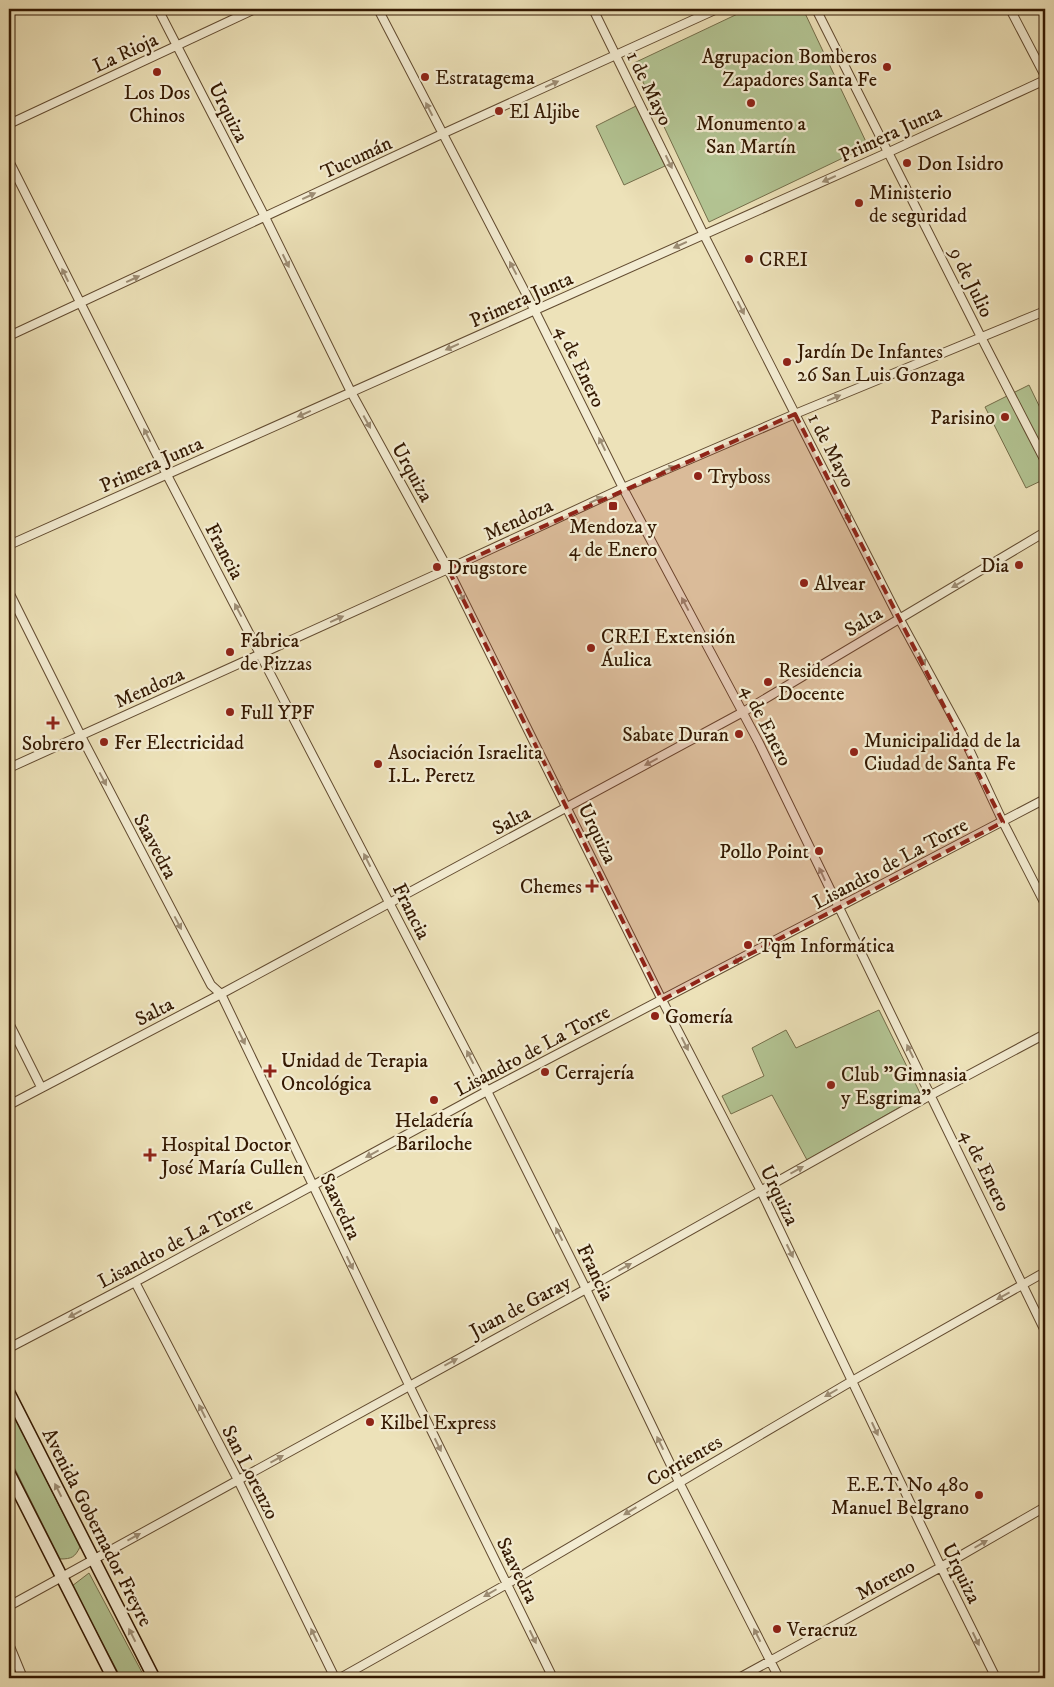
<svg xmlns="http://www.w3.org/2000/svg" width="1054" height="1687" font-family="'IM FELL DW Pica',serif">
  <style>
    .green { fill: #b3c493; stroke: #746e4a }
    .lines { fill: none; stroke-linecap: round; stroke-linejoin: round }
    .minor-casing { stroke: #624b30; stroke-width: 10 }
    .secondary-casing { stroke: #341902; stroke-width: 14 }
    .minor { stroke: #f3ecd2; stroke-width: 8 }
    .secondary { stroke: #f3ecd2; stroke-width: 11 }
    .oneway { fill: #9d8d74 }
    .marked { fill: #8f2418; fill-opacity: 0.2; stroke: #8f2418; stroke-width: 4; stroke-dasharray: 10 6; stroke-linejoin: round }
    .poi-dot { fill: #8f2418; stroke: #f3ecd2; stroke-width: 2 }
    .labels { text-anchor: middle; stroke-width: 4.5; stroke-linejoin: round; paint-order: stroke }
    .street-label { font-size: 20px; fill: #341902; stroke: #f3ecd2 }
    .poi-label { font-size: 20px; fill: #341902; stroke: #f3ecd2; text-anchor: start }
  </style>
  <rect width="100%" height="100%" fill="#ede2b9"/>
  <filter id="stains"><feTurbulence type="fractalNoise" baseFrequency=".004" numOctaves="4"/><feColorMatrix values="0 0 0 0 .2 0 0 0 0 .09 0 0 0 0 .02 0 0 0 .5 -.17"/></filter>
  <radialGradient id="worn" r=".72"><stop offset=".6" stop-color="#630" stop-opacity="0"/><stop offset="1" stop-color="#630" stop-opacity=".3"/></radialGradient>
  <path class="green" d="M748,9H803L868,146L709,222L634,63Z
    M636,106L665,166L624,185L596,126Z
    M1029,385L1045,418V479L1026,488L985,407Z
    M879,1010L921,1095L807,1160L772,1095L731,1114L722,1096L764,1076L752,1048L786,1030L796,1048Z
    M9,1406L80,1547C75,1557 72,1559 60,1559L9,1457Z
    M89,1573L145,1678H121L72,1586Z"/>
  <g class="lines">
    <defs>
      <path id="minor" d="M158,9L265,217L351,392L448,569L662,1000L761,1191L941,1567L996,1678
        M378,9L535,311L623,488L759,743L1045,1331
        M593,9L704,235L899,618L961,732L1003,822L1045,904
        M816,9L981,337L1045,461
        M1010,9L1045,76
        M9,124L255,9
        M9,161L167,475L487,1091L586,1289L679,1482L779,1678
        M9,336L442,134L717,9
        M9,545L889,152L1045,80
        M9,592L81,736L211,985L221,994L409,1385L553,1678
        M9,768L448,569L623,488L795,414L1045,311
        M9,1023L41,1087
        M9,1105L221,994L743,712L1045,532
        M135,1282L238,1480L335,1678
        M9,1348L135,1282L487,1091L1045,799
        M9,1606L586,1289L931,1095L1045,1034
        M9,1644L23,1678
        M340,1678L507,1584L852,1381L1045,1272
        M739,1678L941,1567L1045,1507"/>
      <path id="secondary" d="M9,1393L154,1678
        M9,1473L113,1678"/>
    </defs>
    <use href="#minor" class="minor-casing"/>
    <use href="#secondary" class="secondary-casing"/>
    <use href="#minor" class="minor"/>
    <use href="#secondary" class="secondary"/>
  </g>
  <defs><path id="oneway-solid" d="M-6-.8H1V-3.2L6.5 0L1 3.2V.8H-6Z" transform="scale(1.25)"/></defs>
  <g class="oneway">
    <use href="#oneway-solid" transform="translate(552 84) rotate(-24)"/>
    <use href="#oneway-solid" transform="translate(429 109) rotate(-117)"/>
    <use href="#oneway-solid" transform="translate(669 162) rotate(64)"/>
    <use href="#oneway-solid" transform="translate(829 179) rotate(156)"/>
    <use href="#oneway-solid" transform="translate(309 196) rotate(-25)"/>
    <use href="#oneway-solid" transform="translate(680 245) rotate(156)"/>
    <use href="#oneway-solid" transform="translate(286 261) rotate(64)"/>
    <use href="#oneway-solid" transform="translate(513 268) rotate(-118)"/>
    <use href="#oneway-solid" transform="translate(65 275) rotate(-116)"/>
    <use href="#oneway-solid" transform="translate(133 279) rotate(-25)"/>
    <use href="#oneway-solid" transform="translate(741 308) rotate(63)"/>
    <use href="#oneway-solid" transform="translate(452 347) rotate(156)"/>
    <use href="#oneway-solid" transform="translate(834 398) rotate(-23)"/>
    <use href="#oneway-solid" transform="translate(304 414) rotate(156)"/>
    <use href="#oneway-solid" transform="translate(367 422) rotate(61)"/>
    <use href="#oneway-solid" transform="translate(147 435) rotate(-117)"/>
    <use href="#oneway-solid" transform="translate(602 444) rotate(-116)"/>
    <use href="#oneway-solid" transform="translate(668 469) rotate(-23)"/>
    <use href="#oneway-solid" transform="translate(596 500) rotate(-25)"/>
    <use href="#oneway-solid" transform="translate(847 515) rotate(63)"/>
    <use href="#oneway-solid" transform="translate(958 584) rotate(150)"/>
    <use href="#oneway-solid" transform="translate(461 595) rotate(63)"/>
    <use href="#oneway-solid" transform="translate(685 604) rotate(-118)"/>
    <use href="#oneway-solid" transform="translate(238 610) rotate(-118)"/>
    <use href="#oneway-solid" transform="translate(337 619) rotate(-24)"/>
    <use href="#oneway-solid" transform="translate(922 659) rotate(62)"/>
    <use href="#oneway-solid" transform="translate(651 762) rotate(152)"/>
    <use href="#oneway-solid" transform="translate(103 779) rotate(62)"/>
    <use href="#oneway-solid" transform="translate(558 787) rotate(63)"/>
    <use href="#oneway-solid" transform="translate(367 860) rotate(-117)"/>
    <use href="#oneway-solid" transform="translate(822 874) rotate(-115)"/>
    <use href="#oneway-solid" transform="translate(178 923) rotate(62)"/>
    <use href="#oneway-solid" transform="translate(739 960) rotate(152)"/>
    <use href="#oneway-solid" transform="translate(242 1038) rotate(64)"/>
    <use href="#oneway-solid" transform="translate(685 1044) rotate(63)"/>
    <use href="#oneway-solid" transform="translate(910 1051) rotate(-116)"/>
    <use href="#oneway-solid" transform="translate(470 1057) rotate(-117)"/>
    <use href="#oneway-solid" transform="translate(372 1154) rotate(152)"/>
    <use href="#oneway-solid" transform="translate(797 1170) rotate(-29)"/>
    <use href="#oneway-solid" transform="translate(559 1234) rotate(-117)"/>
    <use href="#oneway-solid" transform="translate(790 1251) rotate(64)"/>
    <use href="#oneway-solid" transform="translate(350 1263) rotate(64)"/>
    <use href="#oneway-solid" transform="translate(625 1267) rotate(-29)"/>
    <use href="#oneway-solid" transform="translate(1003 1296) rotate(151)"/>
    <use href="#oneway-solid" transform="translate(75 1314) rotate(152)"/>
    <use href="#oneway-solid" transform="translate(451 1362) rotate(-28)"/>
    <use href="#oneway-solid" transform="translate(831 1393) rotate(150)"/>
    <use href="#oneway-solid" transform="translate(202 1411) rotate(-117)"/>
    <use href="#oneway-solid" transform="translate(875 1429) rotate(65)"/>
    <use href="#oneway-solid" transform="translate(660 1443) rotate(-116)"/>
    <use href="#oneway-solid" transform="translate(438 1445) rotate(64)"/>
    <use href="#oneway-solid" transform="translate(277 1459) rotate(-29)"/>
    <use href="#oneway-solid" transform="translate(58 1490) rotate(-117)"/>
    <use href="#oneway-solid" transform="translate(630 1511) rotate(149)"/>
    <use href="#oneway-solid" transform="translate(134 1537) rotate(-29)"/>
    <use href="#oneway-solid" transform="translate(981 1544) rotate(-30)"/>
    <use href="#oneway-solid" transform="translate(490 1593) rotate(150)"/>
    <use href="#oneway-solid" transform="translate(132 1635) rotate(-117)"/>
    <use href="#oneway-solid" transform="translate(314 1635) rotate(-116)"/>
    <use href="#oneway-solid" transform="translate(757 1635) rotate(-117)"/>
    <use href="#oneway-solid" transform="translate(533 1637) rotate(64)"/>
    <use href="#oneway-solid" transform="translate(976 1639) rotate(64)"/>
  </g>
  <path class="marked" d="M795,414L1003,822L662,1000L448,569Z"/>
  <g class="poi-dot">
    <circle cx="887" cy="67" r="5"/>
    <circle cx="157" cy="72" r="5"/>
    <circle cx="425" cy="77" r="5"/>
    <circle cx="751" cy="103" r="5"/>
    <circle cx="499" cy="111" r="5"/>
    <circle cx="907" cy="163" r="5"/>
    <circle cx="859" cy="203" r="5"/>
    <circle cx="749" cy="259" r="5"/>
    <circle cx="787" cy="362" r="5"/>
    <circle cx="1005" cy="417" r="5"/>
    <circle cx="698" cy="476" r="5"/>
    <rect x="608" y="501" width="10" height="10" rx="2.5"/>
    <circle cx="1019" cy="565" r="5"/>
    <circle cx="437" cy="567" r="5"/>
    <circle cx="804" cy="583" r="5"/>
    <circle cx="591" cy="648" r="5"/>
    <circle cx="230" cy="652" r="5"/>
    <circle cx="768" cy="682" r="5"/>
    <circle cx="230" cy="712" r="5"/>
    <path d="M50.5 715.5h5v5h5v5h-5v5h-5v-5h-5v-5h5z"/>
    <circle cx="739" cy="734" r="5"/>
    <circle cx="104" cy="742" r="5"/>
    <circle cx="854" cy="752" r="5"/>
    <circle cx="378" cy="764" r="5"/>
    <circle cx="819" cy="851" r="5"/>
    <path d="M589.5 878.5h5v5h5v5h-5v5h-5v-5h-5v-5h5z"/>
    <circle cx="748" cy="945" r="5"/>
    <circle cx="655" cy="1016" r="5"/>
    <path d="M267.5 1063.5h5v5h5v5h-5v5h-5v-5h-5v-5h5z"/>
    <circle cx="545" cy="1072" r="5"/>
    <circle cx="831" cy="1085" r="5"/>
    <circle cx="434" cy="1100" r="5"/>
    <path d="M147.5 1147.5h5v5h5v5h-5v5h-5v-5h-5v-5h5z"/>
    <circle cx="370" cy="1422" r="5"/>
    <circle cx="979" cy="1495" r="5"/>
    <circle cx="777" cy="1629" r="5"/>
  </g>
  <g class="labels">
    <g class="street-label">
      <text transform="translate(125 52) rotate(-25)" y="7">La Rioja</text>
      <text transform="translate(650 88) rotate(64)" y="7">1 de Mayo</text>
      <text transform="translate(229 112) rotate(63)" y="7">Urquiza</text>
      <text transform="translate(890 133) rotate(-25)" y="7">Primera Junta</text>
      <text transform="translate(356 157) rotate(-25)" y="7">Tucumán</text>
      <text transform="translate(972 282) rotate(64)" y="7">9 de Julio</text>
      <text transform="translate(521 299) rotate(-24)" y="7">Primera Junta</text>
      <text transform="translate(581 366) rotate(64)" y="7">4 de Enero</text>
      <text transform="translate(832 450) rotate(63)" y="7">1 de Mayo</text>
      <text transform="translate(151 464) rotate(-24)" y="7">Primera Junta</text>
      <text transform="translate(413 472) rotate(61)" y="7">Urquiza</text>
      <text transform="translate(518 519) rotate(-25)" y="7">Mendoza</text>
      <text transform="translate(225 551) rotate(62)" y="7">Francia</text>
      <text transform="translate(863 621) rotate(-31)" y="7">Salta</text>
      <text transform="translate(149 687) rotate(-24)" y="7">Mendoza</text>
      <text transform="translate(767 725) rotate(63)" y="7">4 de Enero</text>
      <text transform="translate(511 820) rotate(-28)" y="7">Salta</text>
      <text transform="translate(598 833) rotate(64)" y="7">Urquiza</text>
      <text transform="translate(156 846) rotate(62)" y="7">Saavedra</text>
      <text transform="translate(890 863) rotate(-28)" y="7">Lisandro de La Torre</text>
      <text transform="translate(412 911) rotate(63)" y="7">Francia</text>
      <text transform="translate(154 1011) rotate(-27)" y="7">Salta</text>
      <text transform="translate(532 1050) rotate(-28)" y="7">Lisandro de La Torre</text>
      <text transform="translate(986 1170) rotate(64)" y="7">4 de Enero</text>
      <text transform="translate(780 1195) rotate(64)" y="7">Urquiza</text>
      <text transform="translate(341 1206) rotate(65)" y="7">Saavedra</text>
      <text transform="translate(175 1242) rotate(-28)" y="7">Lisandro de La Torre</text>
      <text transform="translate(596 1272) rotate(64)" y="7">Francia</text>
      <text transform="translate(520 1306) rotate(-28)" y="7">Juan de Garay</text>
      <text transform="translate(684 1460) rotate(-30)" y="7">Corrientes</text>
      <text transform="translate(251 1472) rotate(63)" y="7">San Lorenzo</text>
      <text transform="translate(98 1527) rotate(63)" y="7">Avenida Gobernador Freyre</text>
      <text transform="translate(518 1570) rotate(64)" y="7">Saavedra</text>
      <text transform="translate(962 1573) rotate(64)" y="7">Urquiza</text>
      <text transform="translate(885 1579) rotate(-29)" y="7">Moreno</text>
    </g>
    <g class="poi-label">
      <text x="877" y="63" text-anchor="end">Agrupacion Bomberos<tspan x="877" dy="23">Zapadores Santa Fe</tspan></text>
      <text x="435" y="84">Estratagema</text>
      <text x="157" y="99" text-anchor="middle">Los Dos<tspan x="157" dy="23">Chinos</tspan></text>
      <text x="509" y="118">El Aljibe</text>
      <text x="751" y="130" text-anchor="middle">Monumento a<tspan x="751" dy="23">San Martín</tspan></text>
      <text x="917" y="170">Don Isidro</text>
      <text x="869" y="199">Ministerio<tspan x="869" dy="23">de seguridad</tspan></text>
      <text x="759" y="266">CREI</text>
      <text x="797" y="358">Jardín De Infantes<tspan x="797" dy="23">26 San Luis Gonzaga</tspan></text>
      <text x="995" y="424" text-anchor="end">Parisino</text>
      <text x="708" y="483">Tryboss</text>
      <text x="613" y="533" text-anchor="middle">Mendoza y<tspan x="613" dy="23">4 de Enero</tspan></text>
      <text x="1009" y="572" text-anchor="end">Dia</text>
      <text x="447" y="574">Drugstore</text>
      <text x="814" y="590">Alvear</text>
      <text x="601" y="643">CREI Extensión<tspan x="601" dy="23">Áulica</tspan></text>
      <text x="240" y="647">Fábrica<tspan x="240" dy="23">de Pizzas</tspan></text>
      <text x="778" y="677">Residencia<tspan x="778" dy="23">Docente</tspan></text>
      <text x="240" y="719">Full YPF</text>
      <text x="729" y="741" text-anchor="end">Sabate Duran</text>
      <text x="864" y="747">Municipalidad de la<tspan x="864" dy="23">Ciudad de Santa Fe</tspan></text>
      <text x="114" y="749">Fer Electricidad</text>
      <text x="53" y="750" text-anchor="middle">Sobrero</text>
      <text x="388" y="759">Asociación Israelita<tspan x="388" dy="23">I.L. Peretz</tspan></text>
      <text x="809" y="858" text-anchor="end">Pollo Point</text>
      <text x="582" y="893" text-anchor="end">Chemes</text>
      <text x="758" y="952">Tqm Informática</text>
      <text x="665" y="1023">Gomería</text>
      <text x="281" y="1067">Unidad de Terapia<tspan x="281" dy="23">Oncológica</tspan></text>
      <text x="555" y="1079">Cerrajería</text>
      <text x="841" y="1081">Club "Gimnasia<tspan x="841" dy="23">y Esgrima"</tspan></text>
      <text x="434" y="1127" text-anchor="middle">Heladería<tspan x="434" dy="23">Bariloche</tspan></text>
      <text x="161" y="1151">Hospital Doctor<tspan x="161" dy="23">José María Cullen</tspan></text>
      <text x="380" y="1429">Kilbel Express</text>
      <text x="969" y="1491" text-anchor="end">E.E.T. No 480<tspan x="969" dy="23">Manuel Belgrano</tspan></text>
      <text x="787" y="1636">Veracruz</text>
    </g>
  </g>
  <rect width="1054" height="1687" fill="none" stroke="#ede2b9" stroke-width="30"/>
  <rect x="10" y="10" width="1034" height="1667" fill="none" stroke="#341902" stroke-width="2.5"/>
  <rect x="15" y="15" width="1024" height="1657" fill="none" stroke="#341902"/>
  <rect width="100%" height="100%" filter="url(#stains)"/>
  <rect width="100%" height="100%" fill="url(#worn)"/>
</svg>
